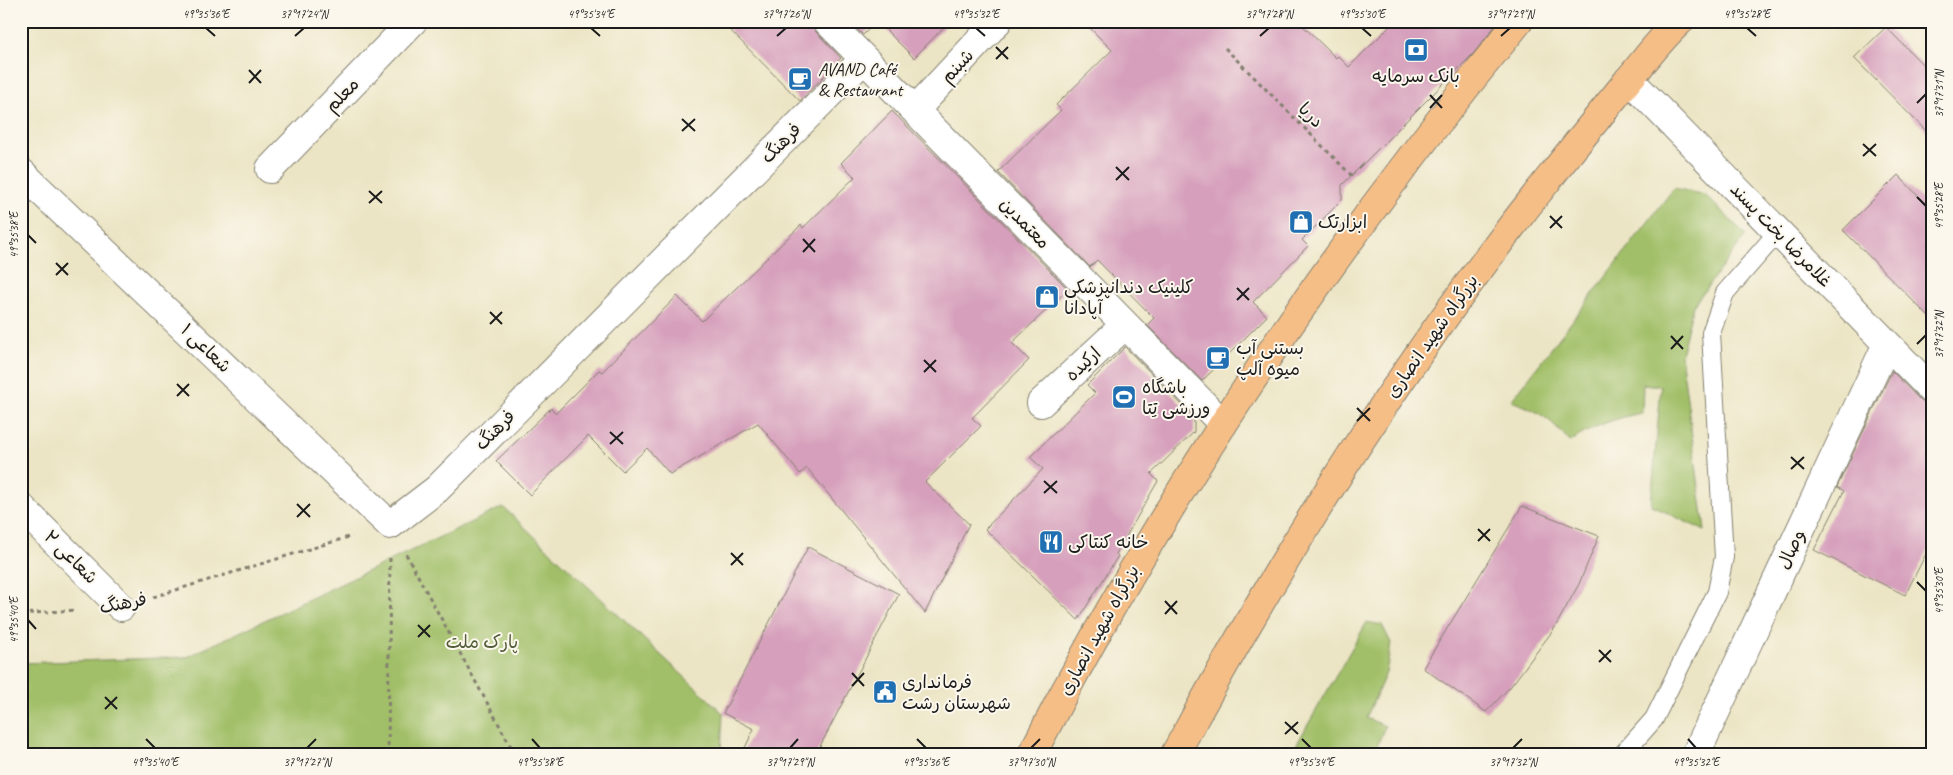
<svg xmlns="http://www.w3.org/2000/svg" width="1953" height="775" font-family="Caveat,'Playpen Sans Arabic',sans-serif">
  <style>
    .green { fill: #a1bf67; stroke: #5e6e42 }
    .building { fill: #d69fbb }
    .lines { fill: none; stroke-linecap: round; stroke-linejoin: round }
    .lane-casing { stroke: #848070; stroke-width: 20 }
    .street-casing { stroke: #848070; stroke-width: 30 }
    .primary-casing { stroke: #848070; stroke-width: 30 }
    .path { stroke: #848070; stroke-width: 3; stroke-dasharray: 4 4; stroke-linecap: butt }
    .lane { stroke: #fff; stroke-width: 18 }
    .street { stroke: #fff; stroke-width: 28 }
    .primary { stroke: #f6be87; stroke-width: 28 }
    .ticks { fill: none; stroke: #1c1c1c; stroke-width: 2 }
    .labels { text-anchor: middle; stroke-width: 4; stroke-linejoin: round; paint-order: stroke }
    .street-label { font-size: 18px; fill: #1c1c1c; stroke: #fbf7ec }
    .poi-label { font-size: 18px; fill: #1c1c1c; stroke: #fbf7ec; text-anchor: start }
    .park-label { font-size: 18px; fill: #515d3a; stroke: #fbf7ec }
    .neatline { fill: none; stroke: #1c1c1c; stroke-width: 2 }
    .ticks-label { font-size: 12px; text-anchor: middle; fill: #1c1c1c }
  </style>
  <rect width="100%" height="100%" fill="#fbf7ec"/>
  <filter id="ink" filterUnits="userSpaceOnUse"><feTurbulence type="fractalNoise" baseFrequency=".02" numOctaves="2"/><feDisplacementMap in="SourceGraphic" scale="10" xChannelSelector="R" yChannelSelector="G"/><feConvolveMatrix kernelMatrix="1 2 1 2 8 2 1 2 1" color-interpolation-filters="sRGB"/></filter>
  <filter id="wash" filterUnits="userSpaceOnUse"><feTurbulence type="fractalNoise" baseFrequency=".0096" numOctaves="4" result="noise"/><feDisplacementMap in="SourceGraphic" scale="20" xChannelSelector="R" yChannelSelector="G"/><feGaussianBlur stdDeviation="1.12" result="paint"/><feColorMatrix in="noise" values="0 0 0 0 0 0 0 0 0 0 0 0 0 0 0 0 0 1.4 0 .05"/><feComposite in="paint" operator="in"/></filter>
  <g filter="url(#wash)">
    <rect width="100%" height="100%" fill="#ece5c5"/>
    <path class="green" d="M1674,188L1705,195L1746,235L1693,306L1681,355L1705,531L1651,505L1661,386L1643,384L1642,413C1615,418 1593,426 1570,442C1553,421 1537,409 1511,401Z
      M503,507L723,713L721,754H21V663L187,657Z
      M1367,622L1382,625L1391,643L1386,673L1366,718L1385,726L1374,754H1291Z"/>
    <g id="blocks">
      <path class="building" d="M721,21H812L816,32L841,58L800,101Z
        M849,21H877L863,35Z
        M877,21H950L914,58Z
        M1083,21H1298L1336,58L1338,56L1349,67L1395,21H1499L1474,53L1342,185V200L1302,240L1308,246L1253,302L1267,316L1202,381L1147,325L1154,318L1097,260L1090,267L998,172L1061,110L1056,105L1112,50Z
        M1886,27L1932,74V137L1854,58Z
        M892,111L1068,289L1012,343L1029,360L972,418L981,426L925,482L969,524L925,613L807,468L800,474L758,423L670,474L647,448L623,471L588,436L530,495L496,461L551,408L556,413L599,370L602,372L677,296L702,321L801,225L803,228L855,177L841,163Z
        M1898,175L1932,210V320L1843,230Z
        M1125,347L1194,417V432L1151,474L1158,481L1116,554L1118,556L1078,620L985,529L1043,469L1030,457L1095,393L1087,385Z
        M1892,371L1921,401L1932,408V542L1905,595L1814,550L1844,491L1837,487Z
        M1522,506L1599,536L1579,584L1554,629L1511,686L1486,712L1423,668Z
        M808,547L899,594L816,754H742L754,729L723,713Z"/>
    </g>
  </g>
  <g filter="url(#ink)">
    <use href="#blocks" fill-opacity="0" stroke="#848070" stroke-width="1"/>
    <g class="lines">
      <defs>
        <path id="lane" d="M1623,754L1654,719L1717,592L1724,557L1711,333L1725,293L1778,232"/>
        <path id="street" d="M827,21L1223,424
          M1629,79L1932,390
          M915,110L998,21
          M270,169L413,21
          M21,172L390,525L437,489L864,59
          M1041,403L1125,325
          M21,507L121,607
          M1696,754L1887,344"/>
        <path id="primary" d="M1032,754C1167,490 1331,250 1519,21
          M1175,754C1284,552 1407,356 1551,176C1577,143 1603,111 1630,78C1646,59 1661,38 1680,21"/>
      </defs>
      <use href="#lane" class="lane-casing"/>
      <use href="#street" class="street-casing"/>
      <use href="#primary" class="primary-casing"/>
      <path class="path" d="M1225,48L1354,178
        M406,554L515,754
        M153,597L352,536
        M21,614L75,610
        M388,754L390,558"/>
      <use href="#lane" class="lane"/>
      <use href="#street" class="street"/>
      <use href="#primary" class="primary"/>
    </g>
  </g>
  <path class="ticks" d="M206,28L215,36M591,28L600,36M976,28L985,36M1362,28L1371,36M1747,28L1756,36M295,36L304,28M777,36L786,28M1260,36L1269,28M1501,36L1510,28M996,47L1008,59M996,59L1008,47M249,70L261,83M249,83L261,70M1430,95L1442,108M1917,103L1926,94M1430,108L1442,95M682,119L695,131M682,131L695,119M1863,144L1876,156M1863,156L1876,144M1116,167L1129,180M1116,180L1129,167M369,191L382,203M1917,197L1926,206M369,203L382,191M1550,216L1562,228M1550,228L1562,216M28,235L36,243M803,239L815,252M803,252L815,239M56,263L68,275M56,275L68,263M1237,288L1249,300M1237,300L1249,288M490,312L502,324M490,324L502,312M1671,336L1683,349M1917,344L1926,335M1671,349L1683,336M924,360L936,372M924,372L936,360M177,384L189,396M177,396L189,384M1357,408L1370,421M1357,421L1370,408M610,432L623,444M610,444L623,432M1791,457L1804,469M1791,469L1804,457M1044,481L1057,493M1044,493L1057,481M297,504L310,517M297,517L310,504M1478,529L1490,541M1478,541L1490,529M731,553L743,565M731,565L743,553M1917,582L1926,591M1165,601L1177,614M1165,614L1177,601M28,620L36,629M418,625L430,637M418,637L430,625M1599,650L1611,662M1599,662L1611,650M852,673L864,686M852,686L864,673M105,697L117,709M105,709L117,697M1285,722L1298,734M1285,734L1298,722M146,739L155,748M532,739L540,748M917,739L926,748M1302,739L1311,748M1688,739L1696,748M307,748L316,739M790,748L798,739M1031,748L1040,739M1513,748L1522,739"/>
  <defs>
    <symbol id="bank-square" viewBox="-11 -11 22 22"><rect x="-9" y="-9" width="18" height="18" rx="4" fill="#1f6fb2" stroke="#fbf7ec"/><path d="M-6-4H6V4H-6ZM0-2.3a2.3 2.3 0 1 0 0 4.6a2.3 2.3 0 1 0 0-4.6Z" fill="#fff"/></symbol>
    <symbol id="cafe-square" viewBox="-11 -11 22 22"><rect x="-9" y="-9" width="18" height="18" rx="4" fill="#1f6fb2" stroke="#fbf7ec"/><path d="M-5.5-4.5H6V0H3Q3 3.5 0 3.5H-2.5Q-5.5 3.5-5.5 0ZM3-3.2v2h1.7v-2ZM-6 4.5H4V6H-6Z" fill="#fff"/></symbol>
    <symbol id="shop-square" viewBox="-11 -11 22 22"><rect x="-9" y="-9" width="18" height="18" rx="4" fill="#1f6fb2" stroke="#fbf7ec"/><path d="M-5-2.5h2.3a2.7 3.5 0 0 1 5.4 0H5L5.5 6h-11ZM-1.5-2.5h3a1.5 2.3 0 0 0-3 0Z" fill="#fff"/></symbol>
    <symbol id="stadium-square" viewBox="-11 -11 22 22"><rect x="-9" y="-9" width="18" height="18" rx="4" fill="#1f6fb2" stroke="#fbf7ec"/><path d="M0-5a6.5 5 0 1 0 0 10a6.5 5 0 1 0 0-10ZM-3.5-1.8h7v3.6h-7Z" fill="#fff"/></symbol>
    <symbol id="restaurant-square" viewBox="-11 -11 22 22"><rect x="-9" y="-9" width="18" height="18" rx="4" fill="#1f6fb2" stroke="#fbf7ec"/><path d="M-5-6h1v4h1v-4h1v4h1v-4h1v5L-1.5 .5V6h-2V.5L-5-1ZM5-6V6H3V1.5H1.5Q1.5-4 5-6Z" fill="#fff"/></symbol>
    <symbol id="civic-square" viewBox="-11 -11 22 22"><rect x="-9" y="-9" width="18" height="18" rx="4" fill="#1f6fb2" stroke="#fbf7ec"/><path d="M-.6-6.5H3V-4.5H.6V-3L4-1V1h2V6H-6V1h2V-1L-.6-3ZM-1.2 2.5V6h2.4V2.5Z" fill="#fff"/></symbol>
  </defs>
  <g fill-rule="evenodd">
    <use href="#bank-square" x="1402" y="36" width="28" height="28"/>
    <use href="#cafe-square" x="786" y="65" width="28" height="28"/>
    <use href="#shop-square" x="1287" y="208" width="28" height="28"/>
    <use href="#shop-square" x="1033" y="283" width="28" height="28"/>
    <use href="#cafe-square" x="1204" y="344" width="28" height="28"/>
    <use href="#stadium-square" x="1110" y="383" width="28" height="28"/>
    <use href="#restaurant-square" x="1037" y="528" width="28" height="28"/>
    <use href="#civic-square" x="871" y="678" width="28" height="28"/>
  </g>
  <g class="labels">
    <g class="street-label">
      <text transform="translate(957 66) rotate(-47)" y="6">شبنم</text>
      <text transform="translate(342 95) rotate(-46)" y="6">معلم</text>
      <text transform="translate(1311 115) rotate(45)" y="6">دریا</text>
      <text transform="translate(781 143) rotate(-45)" y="6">فرهنگ</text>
      <text transform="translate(1025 223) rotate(46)" y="6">معتمدین</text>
      <text transform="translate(1781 235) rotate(46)" y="6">غلامرضا بخت پسند</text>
      <text transform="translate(1432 336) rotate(-55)" y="6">بزرگراه شهید انصاری</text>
      <text transform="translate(206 348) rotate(44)" y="6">شعاعی ۱</text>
      <text transform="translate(1083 364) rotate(-43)" y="6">ارکیده</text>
      <text transform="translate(495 430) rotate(-45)" y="6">فرهنگ</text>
      <text transform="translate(1791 549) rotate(-65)" y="6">وصال</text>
      <text transform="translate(71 557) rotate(45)" y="6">شعاعی ۲</text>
      <text transform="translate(123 603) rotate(-11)" y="6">فرهنگ</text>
      <text transform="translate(1099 630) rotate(-61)" y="6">بزرگراه شهید انصاری</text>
    </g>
    <g class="poi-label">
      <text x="818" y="75">AVAND Café<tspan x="818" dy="21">&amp; Restaurant</tspan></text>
      <text x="1416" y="82" text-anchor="middle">بانک سرمایه</text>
      <text x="1318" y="228">ابزارتک</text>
      <text x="1064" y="293">کلینیک دندانپزشکی<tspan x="1064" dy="21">آپادانا</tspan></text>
      <text x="1236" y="354">بستنی آب<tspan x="1236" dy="21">میوه آلپ</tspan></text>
      <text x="1142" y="393">باشگاه<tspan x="1142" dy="21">ورزشی تِتا</tspan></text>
      <text x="1068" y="548">خانه کنتاکی</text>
      <text x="902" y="688">فرمانداری<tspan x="902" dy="21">شهرستان رشت</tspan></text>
    </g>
    <g class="park-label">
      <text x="482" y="648">پارک ملت</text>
    </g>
  </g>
  <rect width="1953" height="775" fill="none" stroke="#fbf7ec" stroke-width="55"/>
  <rect x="28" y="28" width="1898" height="720" class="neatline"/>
  <g class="ticks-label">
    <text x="206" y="18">49°35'36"E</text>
    <text x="304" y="18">37°17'24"N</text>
    <text x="591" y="18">49°35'34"E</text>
    <text x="786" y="18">37°17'26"N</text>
    <text x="976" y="18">49°35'32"E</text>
    <text x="1269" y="18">37°17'28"N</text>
    <text x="1362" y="18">49°35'30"E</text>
    <text x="1510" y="18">37°17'29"N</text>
    <text x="1747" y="18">49°35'28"E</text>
    <text transform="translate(1939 94) rotate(-90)" y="4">37°17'31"N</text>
    <text transform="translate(1939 206) rotate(-90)" y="4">49°35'28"E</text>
    <text transform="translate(14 235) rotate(-90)" y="4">49°35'38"E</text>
    <text transform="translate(1939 335) rotate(-90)" y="4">37°17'32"N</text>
    <text transform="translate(1939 591) rotate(-90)" y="4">49°35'30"E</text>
    <text transform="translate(14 620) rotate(-90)" y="4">49°35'40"E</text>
    <text x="155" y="766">49°35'40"E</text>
    <text x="307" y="766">37°17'27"N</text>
    <text x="540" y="766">49°35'38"E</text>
    <text x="790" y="766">37°17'29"N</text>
    <text x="926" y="766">49°35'36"E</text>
    <text x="1031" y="766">37°17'30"N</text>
    <text x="1311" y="766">49°35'34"E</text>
    <text x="1513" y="766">37°17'32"N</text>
    <text x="1696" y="766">49°35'32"E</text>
  </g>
</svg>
